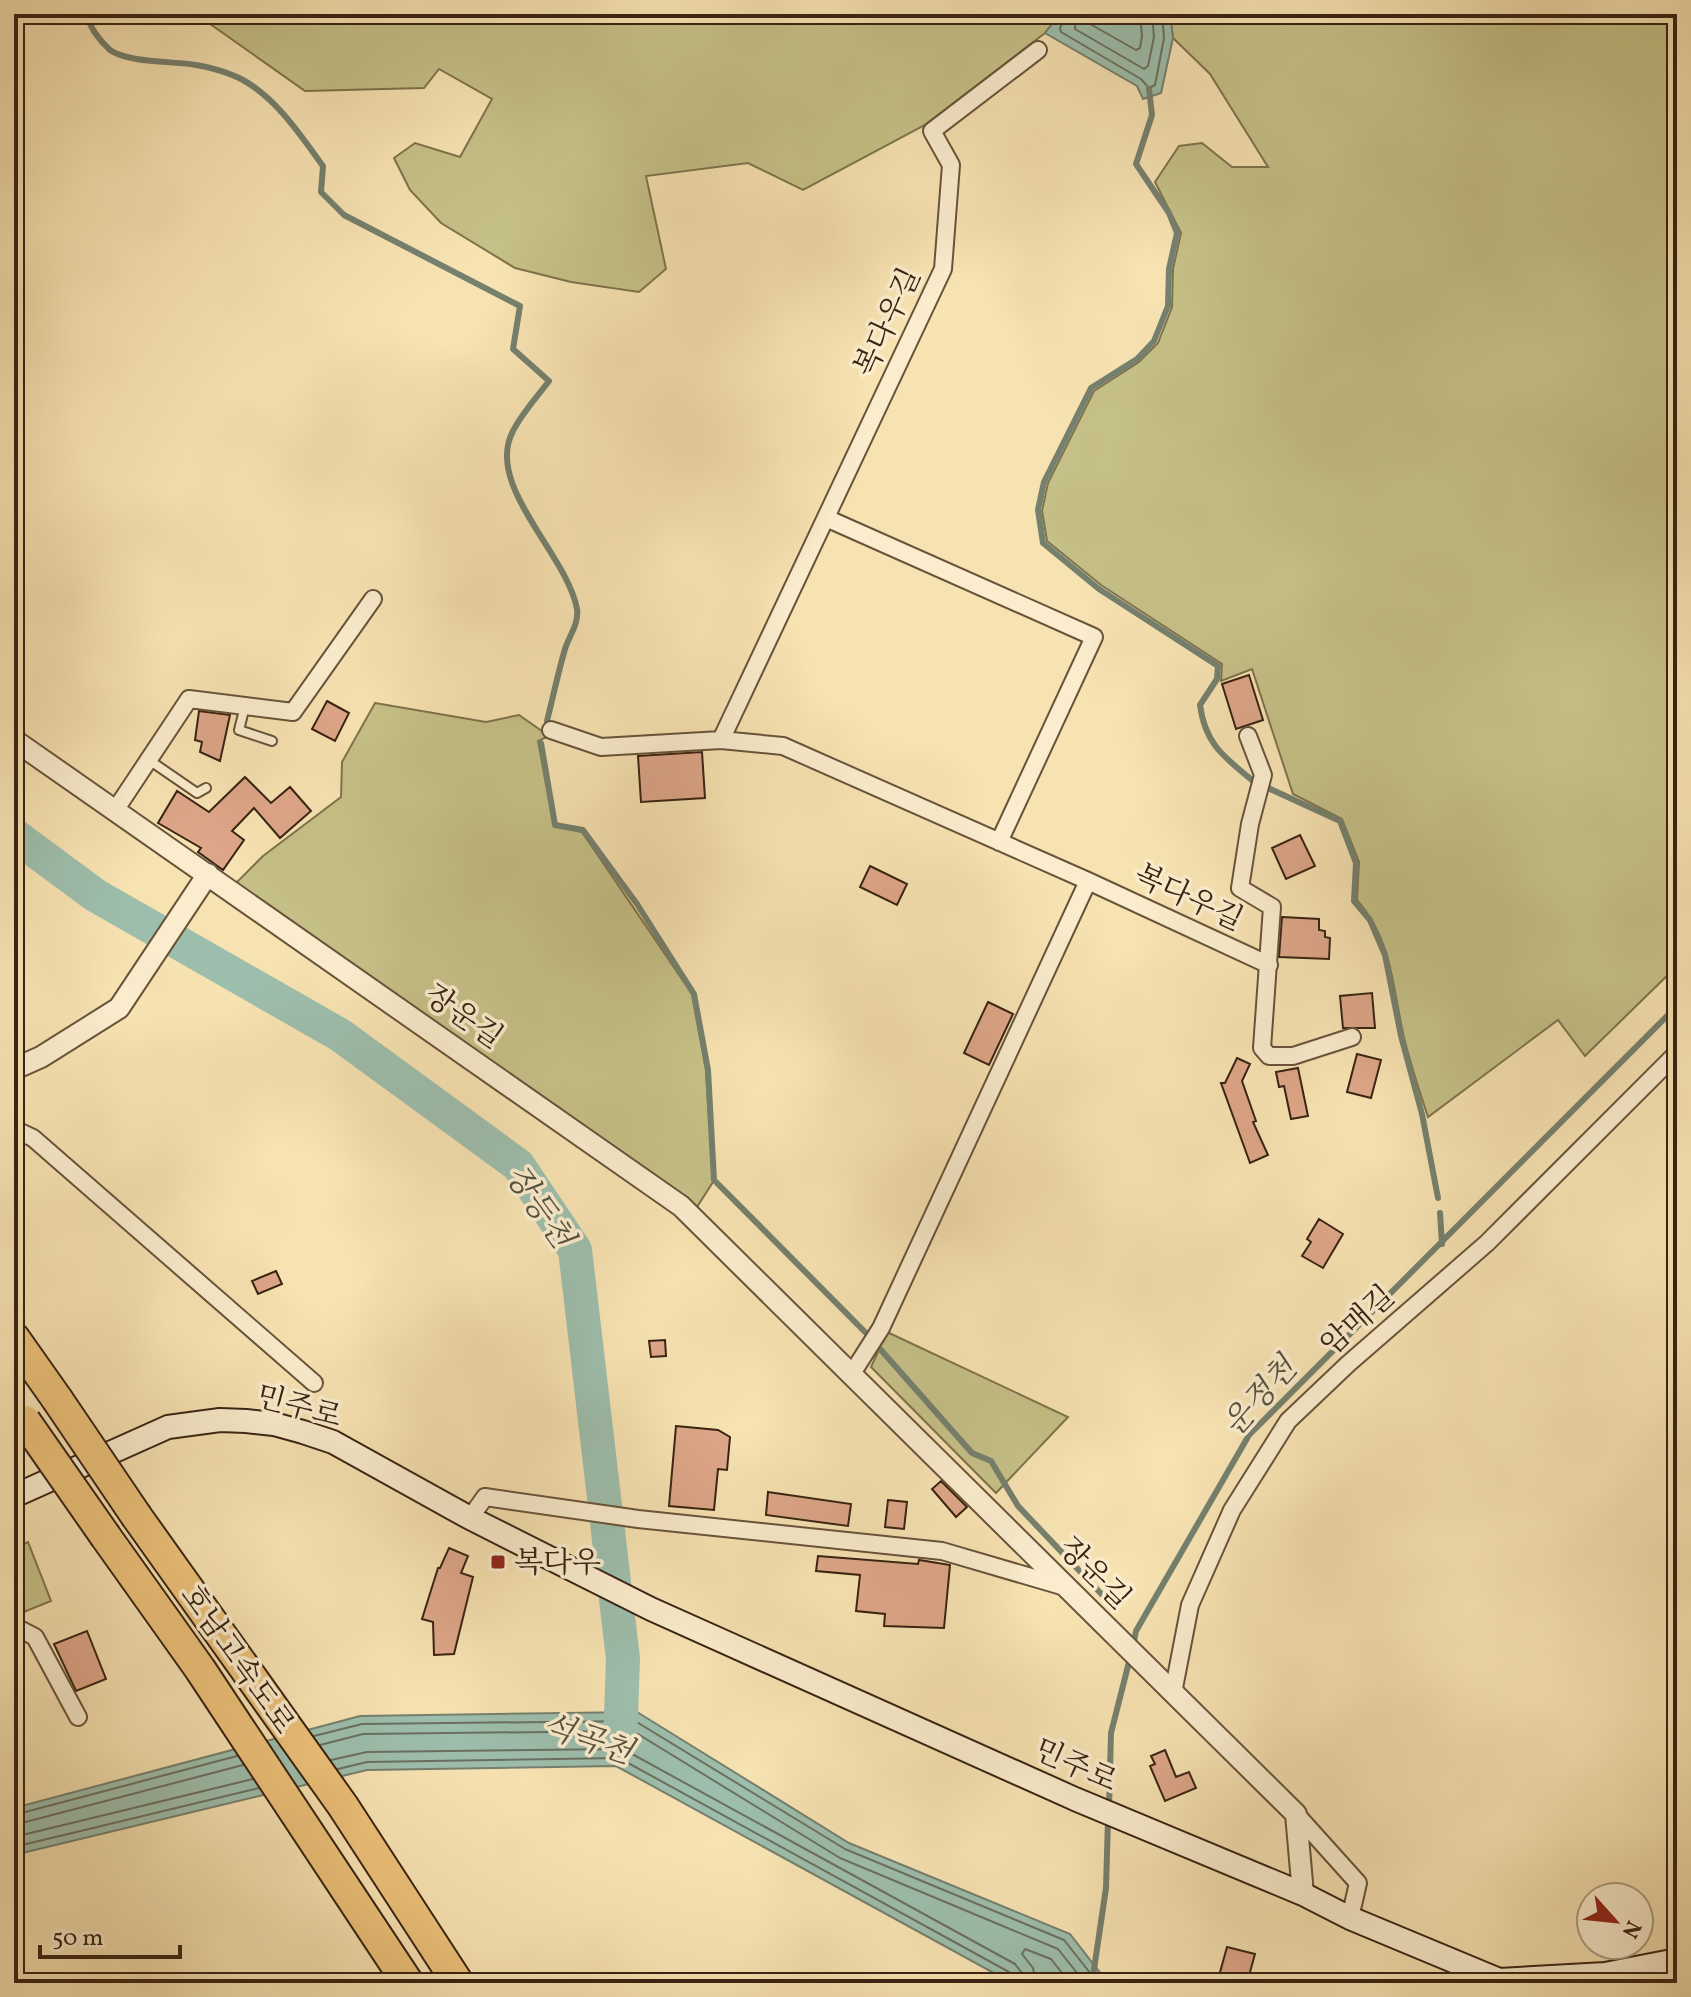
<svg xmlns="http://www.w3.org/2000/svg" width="1691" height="1997" font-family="Vollkorn,'Noto Serif KR',serif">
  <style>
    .green { fill: #c5c087; stroke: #7e724c; stroke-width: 2 }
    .water { fill: #9dbeac; stroke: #75806e; stroke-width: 2 }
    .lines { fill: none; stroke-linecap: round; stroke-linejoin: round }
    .shore { stroke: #6a705f; stroke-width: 2 }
    .stream { stroke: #75806e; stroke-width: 6 }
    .river { stroke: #9dbeac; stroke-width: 34 }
    .building { fill: #dda688; stroke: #382312; stroke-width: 2 }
    .service-casing { stroke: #68533a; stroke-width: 12 }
    .minor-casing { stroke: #68533a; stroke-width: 20 }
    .tertiary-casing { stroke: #68533a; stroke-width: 24 }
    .secondary-casing { stroke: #382312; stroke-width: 26 }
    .motorway-casing { stroke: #382312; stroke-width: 34 }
    .service { stroke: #faeccd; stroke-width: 8 }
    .minor { stroke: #faeccd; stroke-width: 16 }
    .tertiary { stroke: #faeccd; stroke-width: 20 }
    .secondary { stroke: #faeccd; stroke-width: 22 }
    .motorway { stroke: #ecc179; stroke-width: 30 }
    .motorway-bridge-casing { stroke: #382312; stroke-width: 34; stroke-linecap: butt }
    .motorway-bridge { stroke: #ecc179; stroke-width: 30 }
    .poi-dot { fill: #8f2418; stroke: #faeccd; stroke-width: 3 }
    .labels { text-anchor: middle; stroke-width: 7; stroke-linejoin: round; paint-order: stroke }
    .street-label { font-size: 30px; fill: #382312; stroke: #faeccd }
    .poi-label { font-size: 30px; fill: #382312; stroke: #faeccd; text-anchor: start }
    .water-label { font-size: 32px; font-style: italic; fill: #565240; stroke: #faeccd }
  </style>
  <rect width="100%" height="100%" fill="#f7e2b2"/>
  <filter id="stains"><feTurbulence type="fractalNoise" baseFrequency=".0025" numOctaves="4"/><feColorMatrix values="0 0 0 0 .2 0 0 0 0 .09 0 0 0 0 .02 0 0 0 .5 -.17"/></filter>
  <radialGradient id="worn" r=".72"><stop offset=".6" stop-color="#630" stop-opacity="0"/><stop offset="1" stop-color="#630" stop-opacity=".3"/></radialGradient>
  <path class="green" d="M196,14H1060L1045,33L925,125L803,190L748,163L646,176L666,269L639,292L571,282L515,268L441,223L410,190L394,158L415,143L460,157L492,99L439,69L424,88L305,91Z
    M1170,14H1677V966L1585,1056L1558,1020L1428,1117C1419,1089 1409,1061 1403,1033C1392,984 1392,940 1357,900L1359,862L1342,819L1293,794L1252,669L1221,681L1222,664L1101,585L1047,541L1042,511L1048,483L1094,391L1139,362L1158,343L1172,307L1173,269L1181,233L1155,182L1179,146L1202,143L1232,167H1268L1210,74L1173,38Z
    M375,703L486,722L519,715L549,736L538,741L554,826L582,832L692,994L706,1070L713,1182L695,1210L235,884L263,856L341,797L342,762Z
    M887,1332L1068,1417L996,1493L871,1367Z
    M28,1542L51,1601L19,1614L14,1601V1548Z"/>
  <path class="water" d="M1060,14H1170L1173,38L1161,93L1143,99L1137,86L1045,33Z
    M637,1712L849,1843L1070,1934L1108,1983H1012L616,1766L367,1770L14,1855V1808L360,1716Z"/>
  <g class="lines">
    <path class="shore" d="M1066,14L1060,28L1061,32L1141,79L1149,88L1155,85L1164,38L1162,14
      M1076,14L1075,29L1144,69L1148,66L1154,37L1152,14
      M1088,14L1090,24L1136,50L1140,48L1142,36L1140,14
      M314,1736L362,1724L635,1721L845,1849L1064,1940L1098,1983
      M320,1745L363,1734L633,1731L840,1858L1058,1949L1085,1983
      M331,1760L367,1752L623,1749L1015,1964L1022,1973L1024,1983
      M338,1769L367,1762L619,1758L1009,1972L1014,1983
      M14,1815L237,1756
      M14,1825L243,1765
      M14,1837L253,1779
      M14,1847L259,1788
      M1036,1983L1033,1968L1022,1954L1025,1949L1051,1959L1070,1983"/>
    <path class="stream" d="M87,14C89,27 100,41 110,50C128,63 174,61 196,65C210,67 230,73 243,80C277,99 301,136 323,166L321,192L344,215L520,306L513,349L549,381C537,397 522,413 513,431C484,485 567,554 577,609C579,624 569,636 565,649C558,673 553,697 547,721
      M1149,89L1152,115L1136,164L1169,213L1177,233L1169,269L1168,306L1154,341L1137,359L1091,388L1044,482L1038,510L1043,543L1099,589L1218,666L1217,679L1200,705C1205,744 1224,757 1253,781
      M541,743L555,825L583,830L637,904L694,994L708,1070L714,1180L867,1334
      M1268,788L1340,821L1356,863L1354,901L1370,920L1385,955L1401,1036L1422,1114L1438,1198
      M1440,1213L1442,1244
      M881,1350L972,1453L991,1461L1018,1506L1108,1601
      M1133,1647L1136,1631L1249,1435L1677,1006
      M1109,1808L1111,1733L1130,1658
      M1092,1983L1106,1888L1108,1819"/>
    <path class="river" d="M14,835L95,895L340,1035L518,1165L575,1250L623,1659L620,1744"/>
  </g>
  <path class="building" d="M1249,675L1263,720L1236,729L1222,684Z
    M327,701L349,713L335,741L312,729Z
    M199,711L230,715L220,761L200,752L202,742L195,740Z
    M702,752L705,798L641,802L638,756Z
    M245,777L271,803L290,787L311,811L280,838L254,808L232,831L244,840L223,870L198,852L201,848L158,823L177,791L209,812Z
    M1300,835L1315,866L1286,879L1272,848Z
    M870,866L907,884L897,905L860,887Z
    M1282,917L1319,919V930L1325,931V937L1330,938L1329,959L1279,957Z
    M1372,993L1375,1028H1343L1340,996Z
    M988,1002L1013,1014L989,1065L964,1053Z
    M1357,1054L1381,1060L1371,1098L1347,1092Z
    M1237,1058L1250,1064L1242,1081L1256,1121L1253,1122L1268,1155L1250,1163L1221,1083H1225Z
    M1298,1068L1308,1116L1291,1119L1284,1086L1279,1087L1276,1072Z
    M1319,1219L1343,1234L1323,1268L1302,1256L1311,1242L1307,1239Z
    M276,1271L282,1284L258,1294L252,1281Z
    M665,1340L666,1356L651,1357L649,1341Z
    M676,1426L718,1430L730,1437L727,1470L718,1469L714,1510L669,1506Z
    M941,1481L967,1507L956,1517L932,1489Z
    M768,1492L851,1504L848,1526L766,1515Z
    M888,1500L907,1502L904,1529L885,1527Z
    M449,1548L468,1556L461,1573L473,1577L454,1654L434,1655L433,1622L422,1619L438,1568H440Z
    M818,1556L918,1564L919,1560L950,1565L944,1628L884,1626L885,1614L856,1611L860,1575L816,1571Z
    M87,1631L106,1679L76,1691L54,1644Z
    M1165,1750L1176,1777L1189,1772L1196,1788L1165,1801L1150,1766L1155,1764L1151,1756Z
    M1227,1947L1255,1954L1247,1983H1217Z"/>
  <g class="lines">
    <defs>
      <path id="service" d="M245,706L239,730L272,741
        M149,760L197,793L206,788"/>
      <path id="minor" d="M826,518L1094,637L999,842
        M551,730L601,747L721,740L783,746L1088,881L1269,965
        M1248,736L1263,775L1250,824L1240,888L1272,907L1262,1048L1269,1056H1293L1352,1037
        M721,740L943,269L951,165L932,131L1038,50
        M116,809L189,699L293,712L373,599
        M14,1129L33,1138L314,1383
        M851,1375L881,1328L1088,881
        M470,1518L485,1497L638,1519L942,1551L1065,1587
        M14,1626L35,1637L78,1717
        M1173,1693L1190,1605L1232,1510L1288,1421L1348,1364L1487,1243L1677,1053
        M1296,1814L1358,1883L1350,1918"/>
      <path id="tertiary" d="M14,740L681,1206L1296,1814L1303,1894
        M14,1069L41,1057L119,1008L208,874"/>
      <path id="secondary" d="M14,1496L168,1427L220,1420L246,1421L274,1424L303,1432L333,1442L470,1518L651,1609L1075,1799L1303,1894L1350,1918L1499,1980L1605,1974L1677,1960"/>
      <path id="motorway" d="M14,1338L57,1399
        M137,1517L343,1806L458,1983
        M106,1537L200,1669L408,1983"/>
    </defs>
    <use href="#service" class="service-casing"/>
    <use href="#minor" class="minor-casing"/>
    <use href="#tertiary" class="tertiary-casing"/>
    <use href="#secondary" class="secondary-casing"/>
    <use href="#motorway" class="motorway-casing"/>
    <use href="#service" class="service"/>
    <use href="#minor" class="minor"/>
    <use href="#tertiary" class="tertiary"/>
    <use href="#secondary" class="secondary"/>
    <use href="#motorway" class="motorway"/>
    <defs>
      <path id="motorway-bridge" d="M57,1399L137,1517
        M25,1421L106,1537"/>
    </defs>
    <use href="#motorway-bridge" class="motorway-bridge-casing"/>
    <use href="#motorway-bridge" class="motorway-bridge"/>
  </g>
  <rect class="poi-dot" x="490" y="1554" width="16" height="16" rx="4"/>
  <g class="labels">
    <g class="street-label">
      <text transform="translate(887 322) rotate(-65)" y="10">복다우길</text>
      <text transform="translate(1189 897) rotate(25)" y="10">복다우길</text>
      <text transform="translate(464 1016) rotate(35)" y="10">장운길</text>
      <text transform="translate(1357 1320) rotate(-42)" y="10">암매길</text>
      <text transform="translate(299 1406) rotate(15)" y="10">민주로</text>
      <text transform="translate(1095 1573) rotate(45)" y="10">장운길</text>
      <text transform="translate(238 1659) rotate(55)" y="10">호남고속도로</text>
      <text transform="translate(1076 1765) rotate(24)" y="10">민주로</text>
    </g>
    <g class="poi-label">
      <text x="514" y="1572">복다우</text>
    </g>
    <g class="water-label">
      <text transform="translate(540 1206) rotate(55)" y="11">장등천</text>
      <text transform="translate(1259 1396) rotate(-48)" y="11">운정천</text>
      <text transform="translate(588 1738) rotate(19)" y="11">석곡천</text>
    </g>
  </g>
  <rect width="1691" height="1997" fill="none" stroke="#f7e2b2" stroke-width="48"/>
  <rect x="16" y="16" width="1659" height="1965" fill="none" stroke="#382312" stroke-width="4"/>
  <rect x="24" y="24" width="1643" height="1949" fill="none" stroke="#382312" stroke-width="2"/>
  <g transform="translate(1615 1921) rotate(117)"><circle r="38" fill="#faeccd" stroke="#ac9c82" stroke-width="2"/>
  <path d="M0-6L14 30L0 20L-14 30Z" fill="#8f2418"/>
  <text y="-12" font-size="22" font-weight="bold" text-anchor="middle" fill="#382312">N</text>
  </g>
  <path d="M40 1945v12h140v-12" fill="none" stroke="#382312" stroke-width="4"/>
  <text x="52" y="1945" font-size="24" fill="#382312" stroke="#faeccd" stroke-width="6" paint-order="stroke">50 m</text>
  <rect width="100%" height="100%" filter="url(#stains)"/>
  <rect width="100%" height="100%" fill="url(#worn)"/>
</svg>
